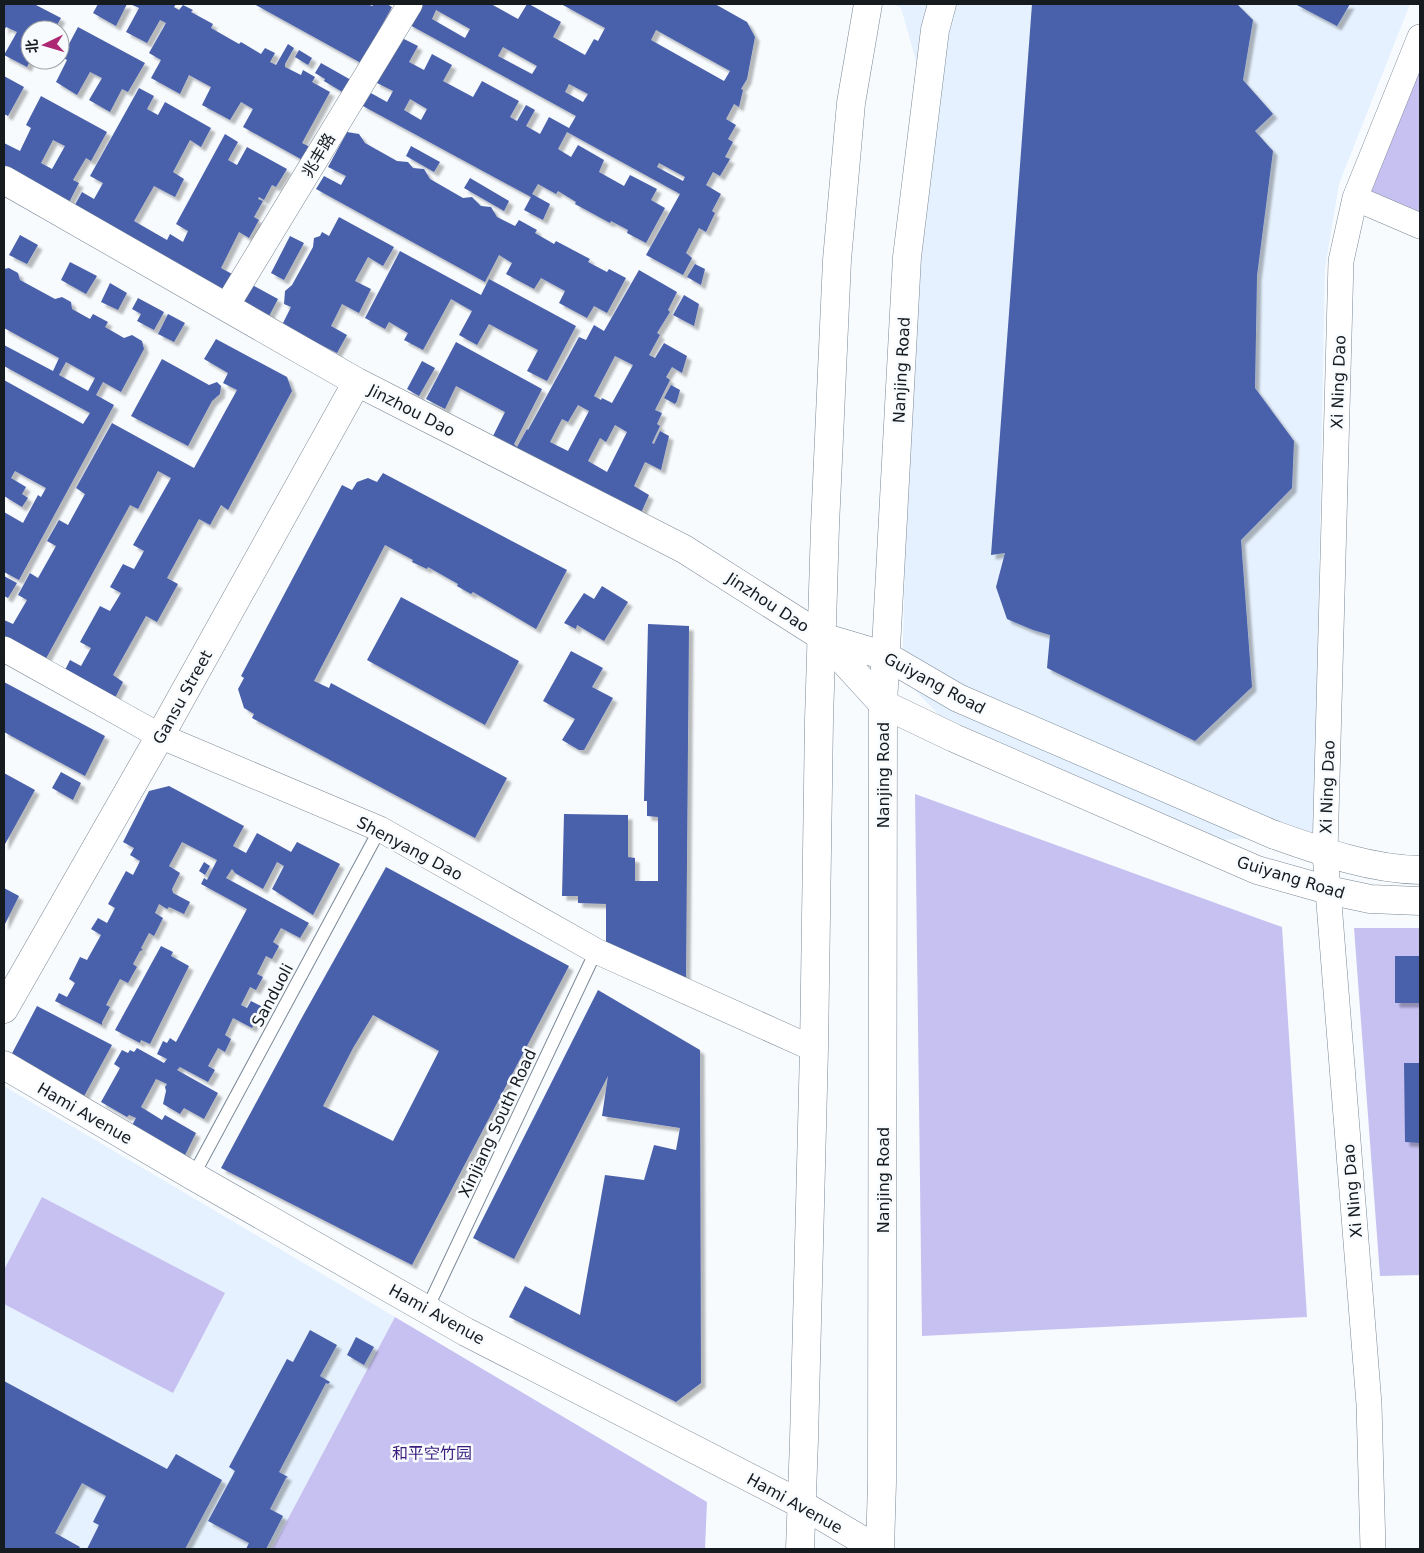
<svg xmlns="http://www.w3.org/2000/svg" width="1424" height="1553" font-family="'DejaVu Sans','Noto Sans SC',sans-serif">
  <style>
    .built { fill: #e5f1fe }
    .green { fill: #c7c1f2 }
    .building { fill: #4a60aa; fill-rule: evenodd; filter: url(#shadow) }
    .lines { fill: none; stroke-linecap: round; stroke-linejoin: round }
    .service-casing { stroke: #7a8896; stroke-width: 14 }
    .minor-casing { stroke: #7a8896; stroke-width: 26 }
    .tertiary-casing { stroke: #7a8896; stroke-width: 29 }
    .primary-casing { stroke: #7a8896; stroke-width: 29 }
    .service { stroke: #fff; stroke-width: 12 }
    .minor { stroke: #fff; stroke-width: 25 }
    .tertiary { stroke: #fff; stroke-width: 28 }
    .primary { stroke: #fff; stroke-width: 28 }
    .labels { text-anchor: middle; stroke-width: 5; stroke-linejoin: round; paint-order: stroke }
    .street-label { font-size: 16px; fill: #161b20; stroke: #f8fbfe }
    .park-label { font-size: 16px; fill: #3b1d7d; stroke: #f8fbfe }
  </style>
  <defs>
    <filter id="shadow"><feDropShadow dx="4.5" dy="4.5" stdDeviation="1" flood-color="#0004"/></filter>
  </defs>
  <rect width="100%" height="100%" fill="#f8fbfe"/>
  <path class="built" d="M893,4H1410L1339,184L1325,269L1314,833L1222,840L939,715L902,677L911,331L933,121L901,8Z
    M4,1086L395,1317L272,1549H4Z"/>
  <path class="green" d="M1420,65V216L1367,193Z
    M915,794L1282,927L1307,1317L922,1336Z
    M1354,928H1420V1275L1380,1276Z
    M42,1197L225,1293L173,1393L4,1304V1270Z
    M395,1317L707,1502L705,1549H272Z"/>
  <path class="building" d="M4,4H34L61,18L54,30H30V61L27,67L4,55L17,32L6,27L4,31Z
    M98,4H127L116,26L93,13Z
    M130,4H176L174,7L179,10L183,5L193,10L191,12L213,24L211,28L239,44L241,42L261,54L265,48L275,53L270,62L276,65L288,44L294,48L285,64V67L301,75L303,70L315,77L312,82L330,92L302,143L312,148L306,162L243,127L253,109L241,102L230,120L202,105L211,87L189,75L180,94L151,78L161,60L149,53L166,23L160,20L147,43L126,32L139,8Z
    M254,4H368L372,6L374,4H387L392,7L361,63Z
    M419,4H491L518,19L527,4H529L561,22L553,37L585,55L594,39L598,41L605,28L561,4H715L747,22L755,37L747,79L741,89L743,90L739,107L734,104L726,119L736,125L728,139L733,142L725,157L730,159L720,176L713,172L706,185L721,194L712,211L715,213L706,232L699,228L686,253L692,258L683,275L646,255L680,194L567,132L558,149L571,157L578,145L604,160L599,172L624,186L630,175L657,189L651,200L665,208L646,243L627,233L628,230L611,221L610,223L575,204L576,202L558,191L556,194L538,184L532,194L550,204L543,220L524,210L531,197L361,105L369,92L387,102L393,91L375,82L400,37L418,46L409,62L424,70L432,54L452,65L443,81L473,97L482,81L519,101L510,117L517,121L526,105L535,110L526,126L540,134L549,117L569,128L576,116L408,24ZM436,10L470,29L465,38L432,19ZM656,30L730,71L724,81L651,40ZM503,47L537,66L532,74L498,56ZM569,84L588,94L583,102L565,92ZM410,99L427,109L421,120L404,110ZM659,163L685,177L683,181L657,167Z
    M1032,4H1237L1253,20L1243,80L1273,114L1255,131L1273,151L1257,276L1255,388L1294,441L1292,488L1241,540L1252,687L1195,741L1047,668L1050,635L1033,630L1007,619L996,587L1005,553L991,555Z
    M1295,4H1350L1337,26Z
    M78,27L145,63L128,92L122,89L110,112L89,100L102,78L90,72L77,95L56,82L67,60L62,57Z
    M299,50L312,58L308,65L295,57Z
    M321,63L351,80L344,93L324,81L325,79L315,73Z
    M4,76L24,87L8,116L4,114Z
    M139,88L154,96L147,109L158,115L165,102L211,128L201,147L190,140L173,172L184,179L175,197L154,186L134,221L167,240L170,234L183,242L188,231L176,224L225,134L238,142L228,160L237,165L247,147L287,169L276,187L272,185L264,200L259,197L258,199L263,201L254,217L259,220L249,238L239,232L221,268L278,299L268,318L71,212L82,192L94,199L103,183L90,176Z
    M41,96L107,132L91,161L86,158L73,180L79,183L65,210L4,178V143L20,151L31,128L26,125ZM53,140L65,146L52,169L41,163Z
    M347,132L359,134L365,143L397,161L408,162L413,168L424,169L430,179L463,198L472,197L481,206L491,207L497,217L515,226L519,220L537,230L535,233L554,244L556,241L590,259L588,262L607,272L609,269L626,278L607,313L594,306L587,318L559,303L565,291L541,278L534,289L506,274L512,263L499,255L485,282L316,189L324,176L341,185L346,176L328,167Z
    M411,146L440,162L434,172L406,156Z
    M470,178L509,201L504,211L464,188Z
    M339,217L394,247L383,266L368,257L355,281L371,289L359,313L342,304L331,326L347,335L337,353L282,325L291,307L284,304L285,291L292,285L313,247L314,238L320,236L322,232L329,236Z
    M20,235L38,245L27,264L9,255Z
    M290,236L304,243L284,280L271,273Z
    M400,251L481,295L489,279L576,326L547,381L527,371L538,350L489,324L477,345L459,335L472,311L451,299L423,350L404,340L408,333L389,322L385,329L365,318Z
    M70,262L97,276L86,294L61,280Z
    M695,264L705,269L701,285L687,277Z
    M9,268L18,273L20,280L55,299L62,297L71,302L72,309L90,319L93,314L108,322L105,327L124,338L132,335L142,341L144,349L121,392L103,382L96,395L114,405L19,580L4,572V512L23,523L38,495L41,497L46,488L15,471L11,478L26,487L22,494L28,498L22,507L4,496V380L83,424L90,413L4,366V345L53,371L59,358L4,328V269ZM66,362L95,378L88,391L59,375Z
    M639,270L677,292L668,310L670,312L657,333L660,335L649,355L655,358L664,343L687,356L682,373L672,367L666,377L670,380L655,410L662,413L657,424L660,426L652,443L654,444L660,431L669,436L661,470L645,462L634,486L649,495L641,513L493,436L505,412L456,386L445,409L426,399L456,342L542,389L514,444L517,447L527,429L528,430L579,337L586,340L594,325L604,331ZM615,356L633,365L612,403L602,398L601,400L594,396ZM578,405L589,411L568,451L550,442L562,419L568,422ZM615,425L627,432L607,472L588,461L600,438L606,442Z
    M110,283L127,293L118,310L101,302Z
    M684,295L699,304L694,326L673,315Z
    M138,298L164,312L154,330L137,321L141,314L132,309Z
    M168,314L185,323L174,342L158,334Z
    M216,339L287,377L292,391L228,510L221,505L210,525L199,519L167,578L178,584L157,622L146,616L113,675L123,682L113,702L63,674L70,660L81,666L91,648L80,642L100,606L110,611L121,593L110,587L123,564L134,569L144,551L133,545L171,478L158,471L138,509L130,505L43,664L4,643V620L13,624L27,600L18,595L30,573L38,578L56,546L47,541L59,520L68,525L85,494L76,488L112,423L194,468L237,390L223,383L228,373L204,359Z
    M162,359L209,385L217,382L221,386L220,394L212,401L188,446L131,416Z
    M422,361L435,368L419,396L407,389Z
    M671,385L680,390L677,401L675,404L664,398Z
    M383,473L567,570L536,629L473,592L471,594L457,586L458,584L428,567L427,569L412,562L413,560L385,545L314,681L329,688L331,683L507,778L475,838L252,718L254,714L244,708L238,689L244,678L241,676L342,485L352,490L357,482L368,478L377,482Z
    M4,576L17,583L8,598L4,596Z
    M602,586L628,602L604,641L577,625L576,629L564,623L584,593L594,599Z
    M401,597L519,661L485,725L367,660Z
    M648,624L689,626L686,979L606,964V904L578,903V896H562L564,814L628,815V857L635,858V881H658V817L647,816V801H644Z
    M571,651L603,668L592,687L613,698L584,750H579L562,740L575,719L543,701Z
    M4,682L105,736L85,776L4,732Z
    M61,772L81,783L73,800L52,788Z
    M4,773L35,790L4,846Z
    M169,786L244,826L233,846L246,853L257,833L291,852L297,842L340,864L313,915L272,889L284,866L277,862L263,889L235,873L232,869L226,878L309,923L300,938L281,928L273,942L279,946L272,959L266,956L257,974L263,977L256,990L250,987L241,1005L247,1008L251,1001L263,1007L252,1028L233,1018L225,1035L231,1039L225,1052L218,1048L208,1066L215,1070L208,1082L180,1067L177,1070L218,1093L204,1119L184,1108L180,1114L163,1104L166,1091L165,1087L167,1084L156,1079L141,1107L162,1120L165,1115L196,1133L180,1165L126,1136L136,1118L129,1115L127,1117L101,1102L120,1068L114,1064L122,1050L128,1053L130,1050L134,1052L137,1048L164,1063L167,1059L157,1054L163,1041L167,1043L170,1038L176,1042L247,909L201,884L204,878L207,880L217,860L182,842L169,866L180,873L172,889L173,893L190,902L184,914L169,907L167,909L159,904L155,913L163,918L154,936L149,933L141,948L143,950L140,951L133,964L137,967L128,983L120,979L106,1005L110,1007L102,1022V1025L55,1001L59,993L67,997L75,983L69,979L80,957L87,960L101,935L91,929L98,918L107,923L115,908L108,904L126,871L133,875L140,861L130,855L134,848L123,842L149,791Z
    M204,862L210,866L205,875L199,871Z
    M386,867L569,966L412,1265L221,1168L300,1021ZM373,1015L439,1051L393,1141L323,1106L353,1048Z
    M4,888L19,896L4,926Z
    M161,946L173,952L171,956L189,966L150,1044L141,1040L140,1043L115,1030Z
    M1395,956H1420V1003H1395Z
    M598,990L700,1050L701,1383L676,1402L509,1317L525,1286L580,1315L605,1175L644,1180L654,1145L676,1150L680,1128L602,1116L608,1076L514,1259L473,1238Z
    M37,1006L112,1045L77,1109L8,1061Z
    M1404,1063H1420V1143L1405,1142Z
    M310,1330L337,1345L320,1376L330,1382L328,1384L326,1383L279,1472L288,1477L286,1478L270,1509L283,1516L266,1549H246L249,1543L208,1521L235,1471L229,1467L287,1359L293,1362Z
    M356,1337L374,1347L364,1365L347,1355Z
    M4,1381L167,1469L176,1454L222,1480L185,1549H87L99,1525L93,1522L106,1496L82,1483L55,1533L80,1547L78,1549H4Z"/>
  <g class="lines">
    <defs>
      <path id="service" d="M193,1176L380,829
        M427,1309L596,951"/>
      <path id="minor" d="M1355,198L1420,226
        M226,307L410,4
        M4,649L160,736L380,829L596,951L814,1049
        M1373,1549L1369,1404L1325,853L1341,261L1355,198L1420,37"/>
      <path id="tertiary" d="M4,180L357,382L684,549L821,636L883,704L954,738L1257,870L1328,890L1370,899L1420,901
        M822,637L886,656L958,698L1272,834C1320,851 1369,869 1420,870
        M4,1009L160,736L357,382
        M4,1065L193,1176L466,1332L801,1504L877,1549"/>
      <path id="primary" d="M800,1549L804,1440L814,1049L819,720L825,526L837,260L851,103L868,4
        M880,1549L882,1482L883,704L907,257L935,30L942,4"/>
    </defs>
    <use href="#service" class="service-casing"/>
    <use href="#minor" class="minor-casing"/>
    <use href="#tertiary" class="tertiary-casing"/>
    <use href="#primary" class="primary-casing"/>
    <use href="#service" class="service"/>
    <use href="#minor" class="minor"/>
    <use href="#tertiary" class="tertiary"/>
    <use href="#primary" class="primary"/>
  </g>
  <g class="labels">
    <g class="street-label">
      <text transform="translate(318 155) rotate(-59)" y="6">兆丰路</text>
      <text transform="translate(901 370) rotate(-87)" y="6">Nanjing Road</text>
      <text transform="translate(1338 382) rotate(-88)" y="6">Xi Ning Dao</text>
      <text transform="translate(412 410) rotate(27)" y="6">Jinzhou Dao</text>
      <text transform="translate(768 602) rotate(33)" y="6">Jinzhou Dao</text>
      <text transform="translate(935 683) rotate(28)" y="6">Guiyang Road</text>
      <text transform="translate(182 697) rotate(-61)" y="6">Gansu Street</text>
      <text transform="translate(883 775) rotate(-90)" y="6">Nanjing Road</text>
      <text transform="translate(1327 787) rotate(-88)" y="6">Xi Ning Dao</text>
      <text transform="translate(410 848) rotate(28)" y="6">Shenyang Dao</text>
      <text transform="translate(1291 877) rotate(17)" y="6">Guiyang Road</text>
      <text transform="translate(272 995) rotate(-62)" y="6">Sanduoli</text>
      <text transform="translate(85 1113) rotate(30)" y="6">Hami Avenue</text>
      <text transform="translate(497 1123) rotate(-65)" y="6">Xinjiang South Road</text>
      <text transform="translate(883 1180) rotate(-90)" y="6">Nanjing Road</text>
      <text transform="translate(1352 1191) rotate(-95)" y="6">Xi Ning Dao</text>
      <text transform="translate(437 1314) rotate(29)" y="6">Hami Avenue</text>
      <text transform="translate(795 1503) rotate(29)" y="6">Hami Avenue</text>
    </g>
    <g class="park-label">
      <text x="432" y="1459">和平空竹园</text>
    </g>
  </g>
  <rect width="1424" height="1553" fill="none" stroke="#161b20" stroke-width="10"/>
  <g transform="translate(45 45) rotate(265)"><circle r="24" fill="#f8fbfe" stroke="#9ea1a5"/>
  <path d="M0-4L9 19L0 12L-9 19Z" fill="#ac2872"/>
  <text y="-8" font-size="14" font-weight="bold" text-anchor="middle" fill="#161b20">北</text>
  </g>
</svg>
